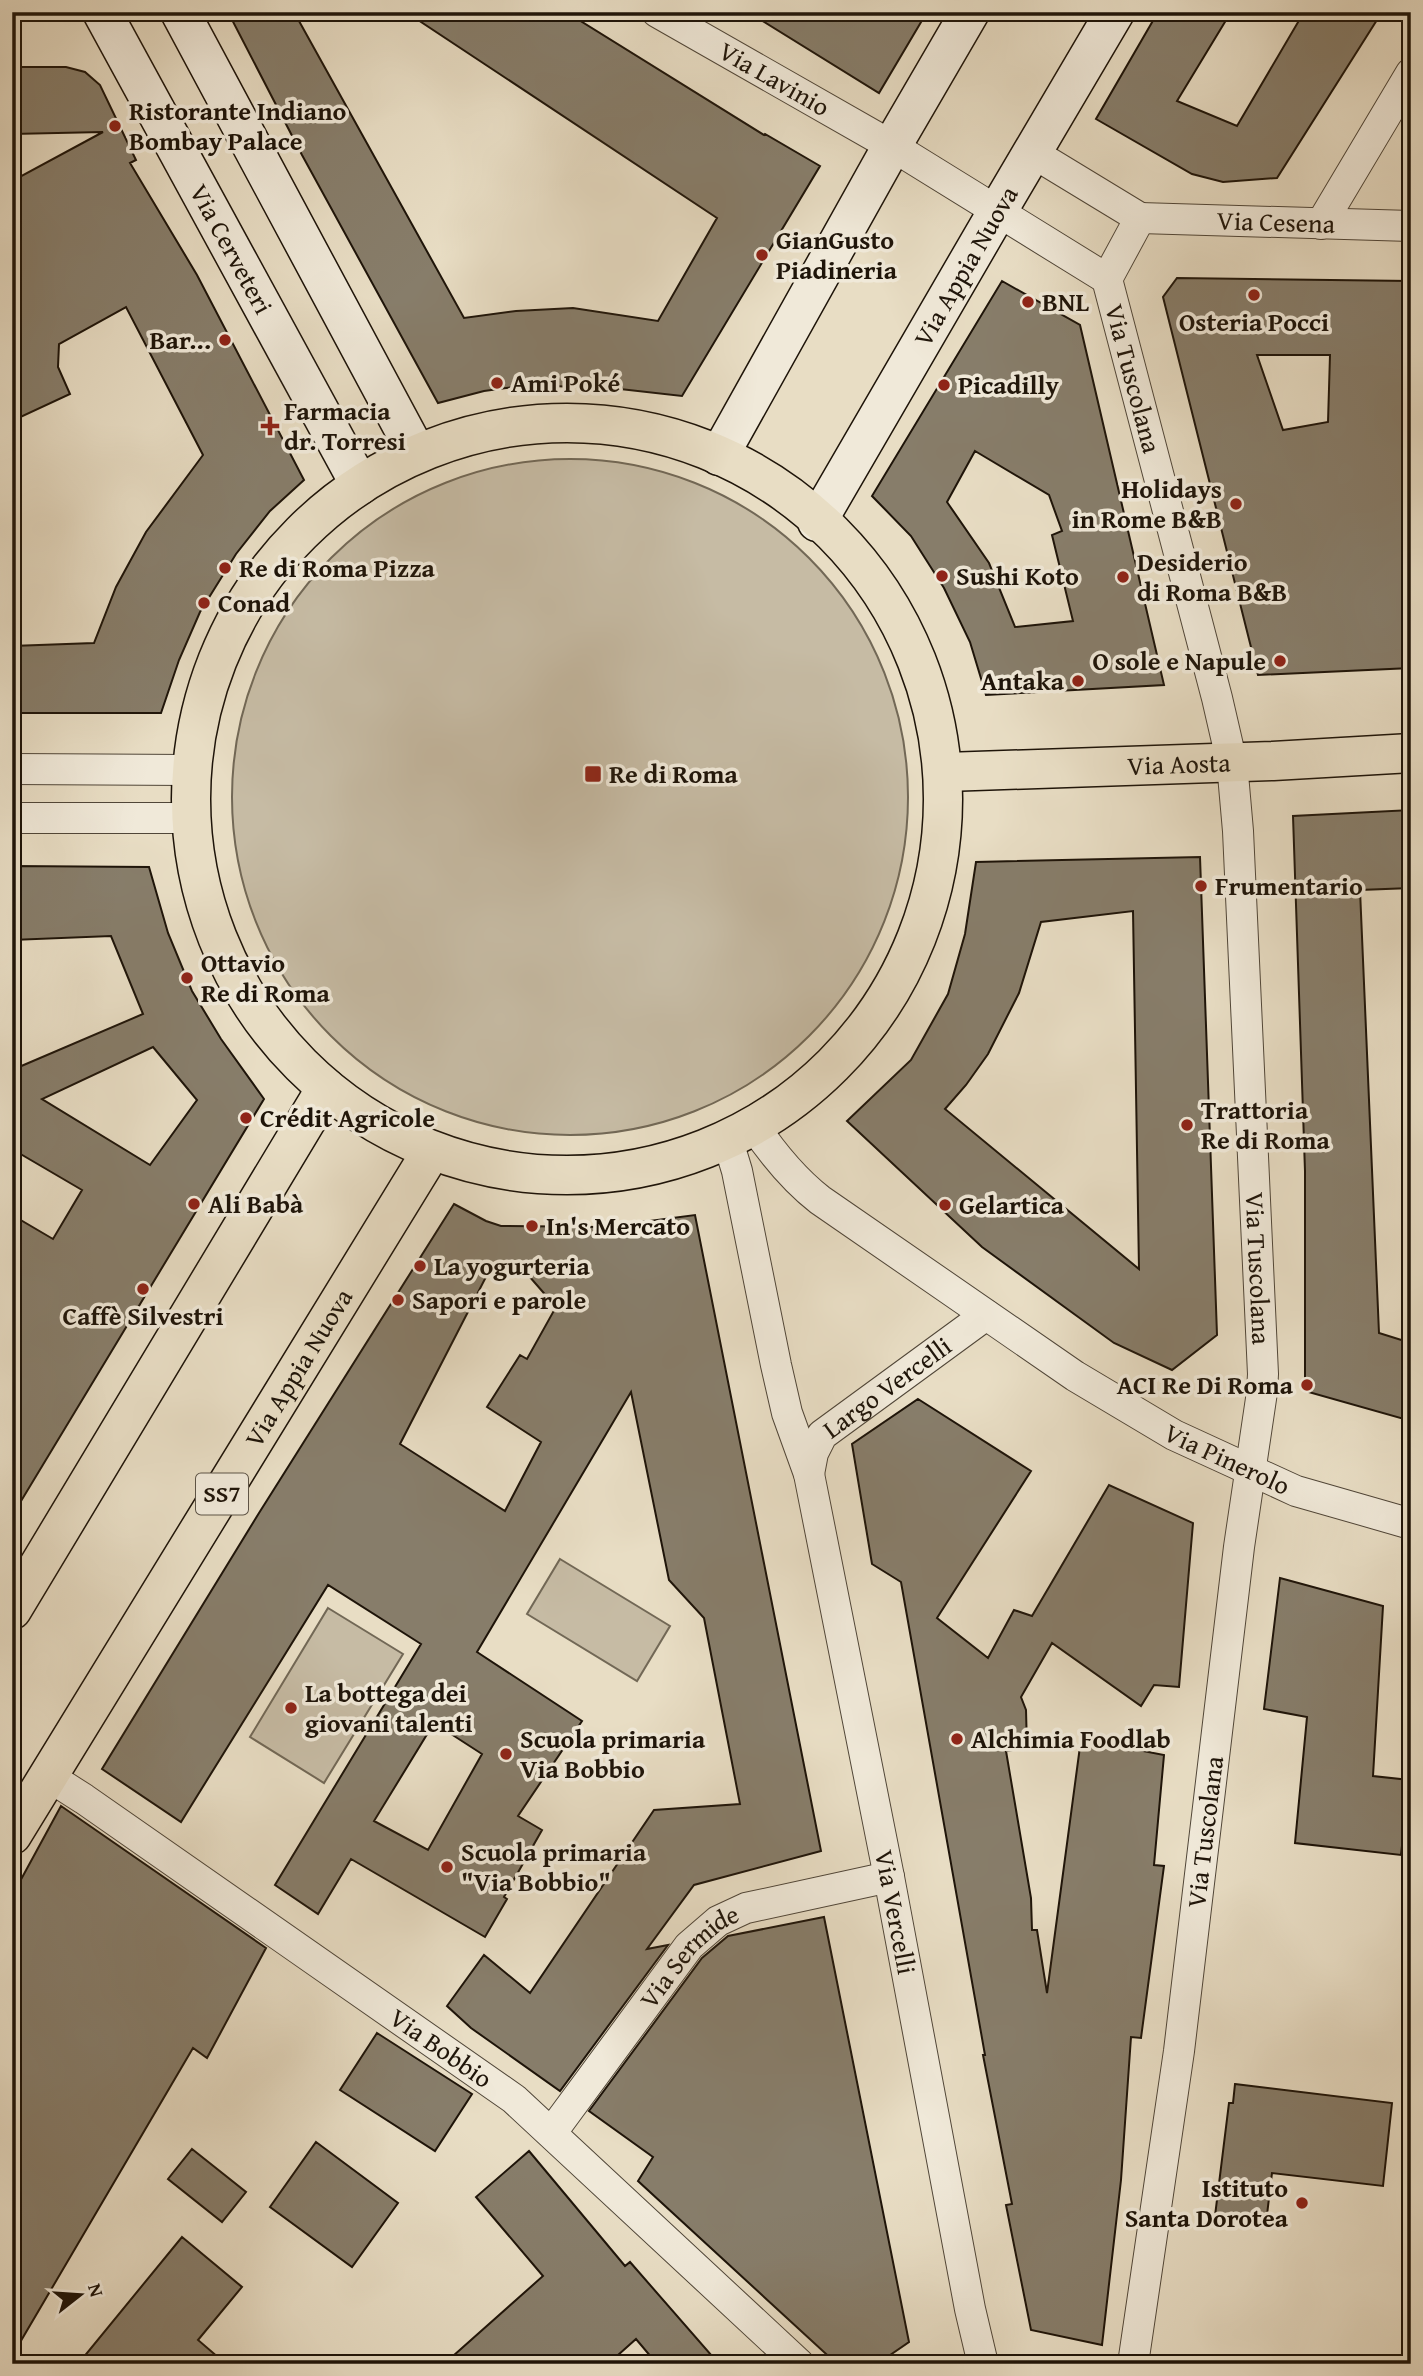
<svg xmlns="http://www.w3.org/2000/svg" width="1423" height="2376" font-family="'Gentium Book Plus',serif">
  <style>
    .green { fill: #c6bba4; stroke: #726856; stroke-width: 2 }
    .building { fill: #877d6a; stroke: #1e1409; stroke-width: 2; fill-rule: evenodd }
    .lines { fill: none; stroke-linecap: round; stroke-linejoin: round }
    .minor-casing { stroke: #504638; stroke-width: 32 }
    .secondary-casing { stroke: #1e1409; stroke-width: 41 }
    .primary-casing { stroke: #1e1409; stroke-width: 41 }
    .minor { stroke: #f0e9d9; stroke-width: 30 }
    .secondary { stroke: #f0e9d9; stroke-width: 38 }
    .primary { stroke: #e8ddc4; stroke-width: 38 }
    .poi-dot { fill: #8f2418; stroke: #f0e9d9; stroke-width: 2.5 }
    .labels { text-anchor: middle; stroke-width: 7; stroke-linejoin: round; paint-order: stroke }
    .shield { fill: #f0e9d9; stroke: #5d5447; stroke-width: 2 }
    .shield-label { font-size: 24px; font-weight: bold; fill: #1e1409 }
    .street-label { font-size: 26px; fill: #1e1409; stroke: #f0e9d9 }
    .poi-label { font-size: 26px; font-weight: bold; fill: #1e1409; stroke: #f0e9d9; text-anchor: start }
  </style>
  <rect width="100%" height="100%" fill="#e8ddc4"/>
  <filter id="stains"><feTurbulence type="fractalNoise" baseFrequency=".00286" numOctaves="4"/><feColorMatrix values="0 0 0 0 .2 0 0 0 0 .09 0 0 0 0 .02 0 0 0 .5 -.17"/></filter>
  <radialGradient id="worn" r=".72"><stop offset=".6" stop-color="#630" stop-opacity="0"/><stop offset="1" stop-color="#630" stop-opacity=".3"/></radialGradient>
  <path class="green" d="M232 797a338 338 0 1 1 676 0a338 338 0 1 1-676 0Z
    M560,1559L670,1626L637,1681L527,1614Z
    M328,1608L403,1654L324,1783L250,1737Z"/>
  <path class="building" d="M228,12H294L464,318L516,311L573,308L658,321L717,218L406,12H566L764,135L765,134L820,166L682,396L620,389L530,385L484,391L438,403L302,155Z
    M748,12H927L879,93Z
    M1158,12H1231L1177,101L1237,126L1304,12H1382L1277,178L1223,182L1192,174L1096,119Z
    M12,67H66L85,72L100,85L136,160L130,163L197,275L304,480L270,511L236,554L200,612L179,660L161,713H12V646L94,643L116,587L146,532L203,455L126,307L59,344L58,367L70,394L12,421V181L103,132L12,134Z
    M1177,278L1411,281V668L1258,675L1163,297ZM1257,355H1330L1328,422L1283,430Z
    M1002,281L1080,325L1164,685L986,695L970,642L944,588L911,536L872,496ZM975,451L1049,495L1062,531L1052,535L1073,621L1015,627L989,563L947,502Z
    M1411,810V888L1360,890L1379,1333L1411,1343V1421L1305,1391V1171L1293,816Z
    M1200,857L1217,1335L1172,1370L1114,1343L982,1247L847,1121L911,1060L948,994L965,934L976,862ZM1133,911L1139,1269L945,1109L966,1085L988,1054L1019,993L1041,922Z
    M12,866L149,867L168,933L192,991L221,1039L264,1099L12,1516V1215L53,1239L82,1190L12,1149V1070L143,1014L111,936L12,940ZM153,1047L197,1100L150,1165L42,1099Z
    M454,1204L486,1221L501,1226L603,1227L695,1215L821,1851L694,1885L647,1949L668,1945L560,2091L471,2028L447,2006L484,1955L530,1993L654,1810L740,1804L704,1618L669,1580L631,1392L477,1652L582,1721L518,1816L542,1830L504,1897L507,1899L485,1937L351,1859L318,1914L275,1885L421,1644L328,1585L181,1822L102,1769L259,1513ZM489,1271L529,1276L556,1307L527,1359L520,1355L487,1407L541,1442L505,1511L400,1444ZM434,1723L482,1754L428,1850L374,1821Z
    M918,1399L1031,1471L937,1618L988,1658L1014,1610L1032,1616L1109,1485L1193,1523L1179,1687L1154,1685L1141,1706L1052,1643L1021,1697L1026,1710L1027,1748L1006,1751L1031,1898L1032,1930H1037L1047,1993L1081,1739L1164,1755L1154,1865L1164,1866L1141,2038L1131,2037L1121,2180L1102,2345L1031,2330L1006,2205L1012,2204L983,2055H985L901,1582L872,1564L852,1444Z
    M1280,1578L1383,1606L1373,1776L1409,1780L1401,1855L1295,1843L1307,1717L1264,1709Z
    M61,1806L266,1948L207,2058L193,2048L12,2356V1896Z
    M824,1917L909,2342L877,2364H837L638,2181L653,2157L589,2111L702,1958L728,1936Z
    M377,2033L472,2094L435,2151L340,2090Z
    M1235,2084L1392,2103L1383,2186L1272,2173L1266,2223L1215,2216L1229,2103H1233Z
    M316,2142L398,2203L352,2267L270,2207Z
    M192,2149L246,2192L222,2222L168,2179Z
    M529,2151L625,2266L630,2262L719,2364H657L636,2339L608,2364H444L543,2276L476,2197Z
    M182,2237L242,2287L198,2340L226,2364H78Z"/>
  <g class="lines">
    <defs>
      <g id="minor">
        <path id="s1" d="M657,12L892,146L1107,279L1140,218L1033,153"/>
        <path id="s2" d="M1140,218L1411,226"/>
        <path d="M1321,224L1411,73"/>
        <path id="s3" d="M1107,279L1217,698L1232,763L1238,831L1263,1374L1262,1392L1239,1547L1179,2051L1133,2364"/>
        <path d="M12,769L189,770"/>
        <path d="M12,818H191"/>
        <path id="s4" d="M754,1126C773,1154 793,1179 820,1200L1075,1376L1174,1435L1296,1491L1411,1524"/>
        <path id="s5" d="M727,1138L737,1171L776,1365L787,1413L809,1474L889,1877L970,2309L983,2364"/>
        <path id="s6" d="M809,1474L813,1453L822,1435L986,1315"/>
        <path id="s7" d="M48,1776L84,1799L514,2099L799,2364"/>
        <path id="s8" d="M552,2132L689,1946L718,1921L746,1908L889,1877"/>
      </g>
      <g id="secondary">
        <path id="s9" d="M102,12L360,485"/>
        <path d="M180,12L416,452"/>
        <path d="M719,456L892,146L970,12"/>
        <path id="s10" d="M817,522L997,212L1115,12"/>
      </g>
      <g id="primary">
        <circle cx="567" cy="799" r="376"/>
        <path id="s11" d="M946,772L1273,761L1411,753"/>
        <path d="M12,1610L326,1088"/>
        <path id="s12" d="M12,1835L431,1152"/>
      </g>
    </defs>
    <use href="#minor" class="minor-casing"/>
    <use href="#secondary" class="secondary-casing"/>
    <use href="#primary" class="primary-casing"/>
    <use href="#minor" class="minor"/>
    <use href="#secondary" class="secondary"/>
    <use href="#primary" class="primary"/>
  </g>
  <g class="poi-dot">
    <circle cx="115" cy="126" r="7"/>
    <circle cx="762" cy="255" r="7"/>
    <circle cx="1254" cy="295" r="7"/>
    <circle cx="1028" cy="302" r="7"/>
    <circle cx="225" cy="340" r="7"/>
    <circle cx="497" cy="383" r="7"/>
    <circle cx="944" cy="385" r="7"/>
    <path d="M266.5 415.5h7v7h7v7h-7v7h-7v-7h-7v-7h7z"/>
    <circle cx="1236" cy="504" r="7"/>
    <circle cx="225" cy="568" r="7"/>
    <circle cx="942" cy="576" r="7"/>
    <circle cx="1123" cy="577" r="7"/>
    <circle cx="204" cy="603" r="7"/>
    <circle cx="1280" cy="661" r="7"/>
    <circle cx="1078" cy="681" r="7"/>
    <rect x="584" y="765" width="18" height="18" rx="3.5"/>
    <circle cx="1201" cy="886" r="7"/>
    <circle cx="187" cy="978" r="7"/>
    <circle cx="246" cy="1118" r="7"/>
    <circle cx="1187" cy="1125" r="7"/>
    <circle cx="194" cy="1204" r="7"/>
    <circle cx="945" cy="1205" r="7"/>
    <circle cx="532" cy="1226" r="7"/>
    <circle cx="420" cy="1266" r="7"/>
    <circle cx="143" cy="1289" r="7"/>
    <circle cx="398" cy="1300" r="7"/>
    <circle cx="1307" cy="1385" r="7"/>
    <circle cx="291" cy="1708" r="7"/>
    <circle cx="957" cy="1739" r="7"/>
    <circle cx="506" cy="1754" r="7"/>
    <circle cx="447" cy="1867" r="7"/>
    <circle cx="1302" cy="2203" r="7"/>
  </g>
  <g class="labels">
    <rect class="shield" x="196" y="1473.5" width="52" height="41" rx="5"/>
    <g class="shield-label">
      <text x="222" y="1502">SS7</text>
    </g>
    <g class="street-label">
      <text dy="9" stroke="none"><textPath href="#s1" startOffset="135">Via Lavinio</textPath></text>
      <text dy="9" stroke="none"><textPath href="#s2" startOffset="136">Via Cesena</textPath></text>
      <text dy="9" stroke="none"><textPath href="#s9" startOffset="270">Via Cerveteri</textPath></text>
      <text dy="9" stroke="none"><textPath href="#s10" startOffset="296">Via Appia Nuova</textPath></text>
      <text dy="9" stroke="none"><textPath href="#s3" startOffset="103">Via Tuscolana</textPath></text>
      <text dy="9" stroke="none"><textPath href="#s11" startOffset="233">Via Aosta</textPath></text>
      <text dy="9" stroke="none"><textPath href="#s3" startOffset="1006">Via Tuscolana</textPath></text>
      <text dy="9" stroke="none"><textPath href="#s12" startOffset="548">Via Appia Nuova</textPath></text>
      <text dy="9" stroke="none"><textPath href="#s6" startOffset="122">Largo Vercelli</textPath></text>
      <text dy="9" stroke="none"><textPath href="#s4" startOffset="583">Via Pinerolo</textPath></text>
      <text transform="translate(1205 1832) rotate(-83)" y="9">Via Tuscolana</text>
      <text dy="9" stroke="none"><textPath href="#s5" startOffset="793">Via Vercelli</textPath></text>
      <text dy="9" stroke="none"><textPath href="#s8" startOffset="224">Via Sermide</textPath></text>
      <text dy="9" stroke="none"><textPath href="#s7" startOffset="478">Via Bobbio</textPath></text>
    </g>
    <g class="poi-label">
      <text x="129" y="120">Ristorante Indiano<tspan x="129" dy="30">Bombay Palace</tspan></text>
      <text x="776" y="249">GianGusto<tspan x="776" dy="30">Piadineria</tspan></text>
      <text x="1042" y="311">BNL</text>
      <text x="1254" y="331" text-anchor="middle">Osteria Pocci</text>
      <text x="211" y="349" text-anchor="end">Bar...</text>
      <text x="511" y="392">Ami Poké</text>
      <text x="958" y="394">Picadilly</text>
      <text x="284" y="420">Farmacia<tspan x="284" dy="30">dr. Torresi</tspan></text>
      <text x="1222" y="498" text-anchor="end">Holidays<tspan x="1222" dy="30">in Rome B&amp;B</tspan></text>
      <text x="1137" y="571">Desiderio<tspan x="1137" dy="30">di Roma B&amp;B</tspan></text>
      <text x="239" y="577">Re di Roma Pizza</text>
      <text x="956" y="585">Sushi Koto</text>
      <text x="218" y="612">Conad</text>
      <text x="1266" y="670" text-anchor="end">O sole e Napule</text>
      <text x="1064" y="690" text-anchor="end">Antaka</text>
      <text x="609" y="783">Re di Roma</text>
      <text x="1215" y="895">Frumentario</text>
      <text x="201" y="972">Ottavio<tspan x="201" dy="30">Re di Roma</tspan></text>
      <text x="1201" y="1119">Trattoria<tspan x="1201" dy="30">Re di Roma</tspan></text>
      <text x="260" y="1127">Crédit Agricole</text>
      <text x="208" y="1213">Ali Babà</text>
      <text x="959" y="1214">Gelartica</text>
      <text x="546" y="1235">In's Mercato</text>
      <text x="434" y="1275">La yogurteria</text>
      <text x="412" y="1309">Sapori e parole</text>
      <text x="143" y="1325" text-anchor="middle">Caffè Silvestri</text>
      <text x="1293" y="1394" text-anchor="end">ACI Re Di Roma</text>
      <text x="305" y="1702">La bottega dei<tspan x="305" dy="30">giovani talenti</tspan></text>
      <text x="520" y="1748">Scuola primaria<tspan x="520" dy="30">Via Bobbio</tspan></text>
      <text x="971" y="1748">Alchimia Foodlab</text>
      <text x="461" y="1861">Scuola primaria<tspan x="461" dy="30">"Via Bobbio"</tspan></text>
      <text x="1288" y="2197" text-anchor="end">Istituto<tspan x="1288" dy="30">Santa Dorotea</tspan></text>
    </g>
  </g>
  <rect width="1423" height="2376" fill="none" stroke="#e8ddc4" stroke-width="42"/>
  <rect x="14" y="14" width="1395" height="2348" fill="none" stroke="#1e1409" stroke-width="3.5"/>
  <rect x="21" y="21" width="1381" height="2334" fill="none" stroke="#1e1409" stroke-width="2"/>
  <g transform="translate(80 2295) rotate(73)" stroke="#f0e9d9" stroke-width="5" paint-order="stroke">
  <path d="M0-5L12 26L0 18L-12 26Z" fill="#1e1409"/>
  <text y="-10" font-size="19" font-weight="bold" text-anchor="middle" fill="#1e1409">N</text>
  </g>
  <rect width="100%" height="100%" filter="url(#stains)"/>
  <rect width="100%" height="100%" fill="url(#worn)"/>
</svg>
